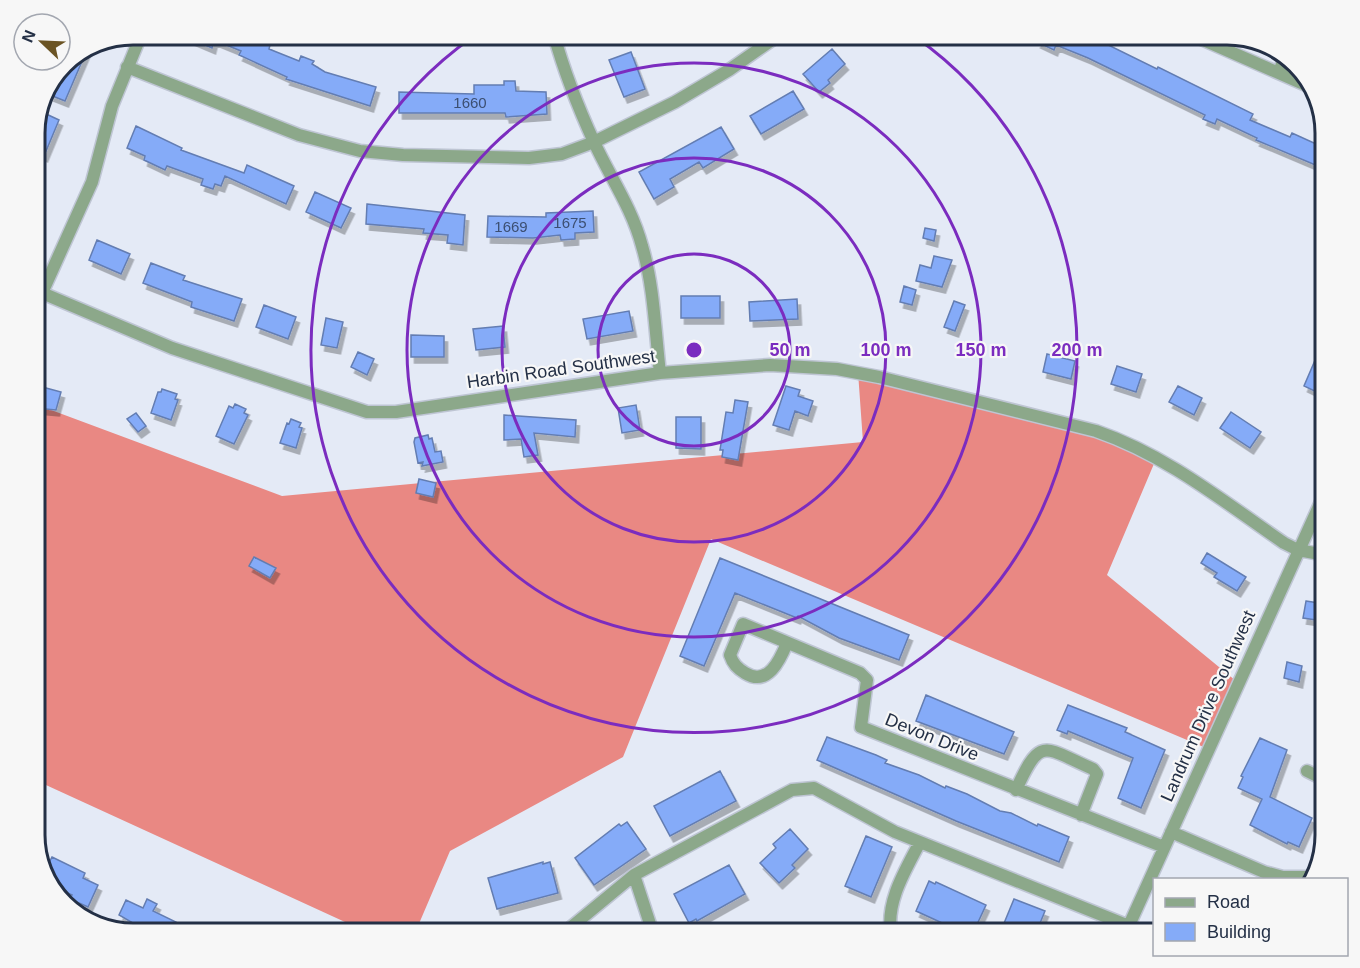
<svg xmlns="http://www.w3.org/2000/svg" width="1360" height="968" font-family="Arial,sans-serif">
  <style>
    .forest { fill: #e98883 }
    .building { fill: #85abf8; stroke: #637db2; stroke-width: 1.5; filter: url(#shadow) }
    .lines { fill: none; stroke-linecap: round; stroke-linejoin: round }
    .street-casing { stroke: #bec5d3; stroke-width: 15 }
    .street { stroke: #8ca88a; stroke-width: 12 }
    .ring { fill: none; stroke: #7b2cbf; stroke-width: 3 }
    .labels { text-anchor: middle; stroke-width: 4.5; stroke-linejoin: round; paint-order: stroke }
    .number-label { font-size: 15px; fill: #3c4f72 }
    .street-label { font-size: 18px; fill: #243046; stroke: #f7f7f7 }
    .rim { fill: none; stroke: #243046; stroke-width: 3 }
    .centre { fill: #7b2cbf; stroke: #f7f7f7; stroke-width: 3 }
    .ring-label { font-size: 18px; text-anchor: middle; font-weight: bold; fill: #7b2cbf; stroke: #f7f7f7; stroke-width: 4.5; stroke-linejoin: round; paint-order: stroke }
  </style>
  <defs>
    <filter id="shadow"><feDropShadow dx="3.5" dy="6" stdDeviation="0" flood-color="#0004"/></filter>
  </defs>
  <rect width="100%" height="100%" fill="#e4eaf6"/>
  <path class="forest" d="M858,372L1122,436L1156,459L1107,575L1236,681L1206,748L711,539L623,757L450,851L415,933H369L35,780V404L282,496L863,442Z"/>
  <path class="building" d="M179,34H245L270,45L269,49L299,61L301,56L314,61L312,64L325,72L376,87L370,106L286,79L287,77L239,55L241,51L214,40L212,48Z
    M1034,34H1086L1157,69L1158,67L1253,114L1250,120L1290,137L1292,133L1325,148V169L1256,140L1257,138L1217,119L1215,124L1203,119L1205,115L1088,58L1056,45L1054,50L1037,42L1040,37Z
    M832,49L845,64L828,80L830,83L819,92L803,74Z
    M86,52L65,101L50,95L68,59Z
    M631,52L645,89L624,97L609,60Z
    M504,81H515L516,91L546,92L547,114L506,117L505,113H399V92L474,94V85H504Z
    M793,91L804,109L761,134L750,116Z
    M44,113L59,120L44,156L35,152V135Z
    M136,126L182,148L181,150L244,173L247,165L294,186L286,204L225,176L221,186L215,184L213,189L201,185L203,179L167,166L165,170L144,160L145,156L127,148Z
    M721,127L734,149L703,168L699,162L670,179L674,187L654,199L639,172Z
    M315,192L351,208L341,228L306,212Z
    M367,204L465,215L463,245L447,243L448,235L423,233L424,229L366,224Z
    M593,211L594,232L575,233V239L561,240L560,235L533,238L487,237L488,216L546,217V213Z
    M925,228L936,230L934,241L923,238Z
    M97,240L130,254L121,274L89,260Z
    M934,256L952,260L942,287L916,281L920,265L931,268Z
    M151,263L185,276L183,280L242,299L234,321L191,307L192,302L143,283Z
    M904,286L916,290L912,305L900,302Z
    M681,296H720V318H681Z
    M797,299L798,319L750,321L749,302Z
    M954,301L965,305L955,331L944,327Z
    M264,305L296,317L288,339L256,327Z
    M629,311L633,331L587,339L583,319Z
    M326,318L343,322L337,348L321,345Z
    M503,326L505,347L476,350L473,329Z
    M411,335L444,336V357H411Z
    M1325,337V396L1304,386Z
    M358,352L374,359L367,375L351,367Z
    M1047,354L1075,361L1071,379L1043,372Z
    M1117,366L1142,374L1136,392L1111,384Z
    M35,385L61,392L56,410L35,408Z
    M786,386L800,390L798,396L813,401L808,416L795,411L789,430L773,425Z
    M1178,386L1202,398L1194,415L1169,402Z
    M162,389L177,394L175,399L178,400L171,420L151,413L158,392H161Z
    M735,400L748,402L738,460L722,457L723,450H720L726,412L733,413Z
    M235,404L246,409L244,413L248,415L234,444L216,436L229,406L233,408Z
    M636,405L640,430L622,433L618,408Z
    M1231,412L1261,432L1250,448L1220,428Z
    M136,413L146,426L138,432L127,419Z
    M504,415L576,420L575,437L534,433L538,455L524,457L521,439L504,440Z
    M676,417H701V449L676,448Z
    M291,419L301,423L299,427L302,428L296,448L280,443L287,423L289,424Z
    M428,435L429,439L432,438L435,452L441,451L443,462L422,466L423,462L418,463L414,442L415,438Z
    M419,479L436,483L433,497L416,493Z
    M1207,553L1246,577L1237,591L1214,577L1217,573L1201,563Z
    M254,557L276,568L270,578L249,566Z
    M720,558L909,635L899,660L839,638L798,616L797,618L735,593L704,666L680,656Z
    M1306,601L1325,604L1323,621L1303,618Z
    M1287,662L1302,666L1299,682L1284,678Z
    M926,695L1014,732L1004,754L916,721Z
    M1068,705L1127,728L1125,732L1165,750L1141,808L1118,798L1133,758L1068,731L1067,734L1057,730Z
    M827,737L876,755L887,760L885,763L919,775L945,788L946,786L967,794L1000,811L1011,813L1037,826L1038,824L1069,837L1059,862L956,821L817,760Z
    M1260,738L1287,750L1270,797L1312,818L1299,847L1288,842L1287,844L1250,825L1262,799L1238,788L1243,777L1241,776Z
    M720,771L736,801L670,836L654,806Z
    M627,822L646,849L594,885L575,858L619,824L621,826Z
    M790,829L808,849L792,865L795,868L779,883L760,863L776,848L773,844Z
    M866,836L892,847L871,897L845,886Z
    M52,857L85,873L83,878L98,885L88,907L70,899L72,895L50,886L45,879L43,874Z
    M543,862V864L550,862L558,893L497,909L488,878Z
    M729,865L745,894L697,921L696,919L689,923L674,894Z
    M929,881L935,884L936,882L986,905L973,933H964L916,911Z
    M147,899L157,904L153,911L176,922L171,933H150L119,915L126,900L143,908Z
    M1014,899L1045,911L1036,933H1000Z"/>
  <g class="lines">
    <defs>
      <path id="street" d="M554,35C564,71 578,107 594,142C610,177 632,208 642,246C654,286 655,331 660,373
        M1192,35L1315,89
        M127,67L299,135L360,151L403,155L529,158L562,154L594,142L675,102L729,70L779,35
        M1279,72L1286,54
        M35,290L172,348L367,412H396L660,373L770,365L837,369L879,377L1096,431C1166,455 1223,501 1284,543L1298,550L1325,555
        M42,293L92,182L112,106L141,35
        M787,643C780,660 768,687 745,673C737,668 733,664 730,655L743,624L860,673L867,680L861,727L1164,847
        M1307,771L1325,780
        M1016,790C1041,735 1043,747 1093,769L1097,774L1081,815
        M1171,832L1264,872L1283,877H1311
        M634,875L792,790L814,788L895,832L1129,926
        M1126,932L1325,493
        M573,933L570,928L634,875L653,933
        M891,933C886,901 905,871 920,842"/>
    </defs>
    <use href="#street" class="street-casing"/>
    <use href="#street" class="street"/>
  </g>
  <g class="ring">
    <circle cx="694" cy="350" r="96"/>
    <circle cx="694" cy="350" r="192"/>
    <circle cx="694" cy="350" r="287"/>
    <path d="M914 36A383 383 0 1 1 474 36"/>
  </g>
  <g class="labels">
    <g class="number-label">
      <text x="470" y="108">1660</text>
      <text x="570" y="228">1675</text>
      <text x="511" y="232">1669</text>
    </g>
    <g class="street-label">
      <text transform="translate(561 369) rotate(-8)" y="6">Harbin Road Southwest</text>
      <text transform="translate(1208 706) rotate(-66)" y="6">Landrum Drive Southwest</text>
      <text transform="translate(932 737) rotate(22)" y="6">Devon Drive</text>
    </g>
  </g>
  <path d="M0 0H1360V968H0ZM133 45H1227A88 88 0 0 1 1315 133V835A88 88 0 0 1 1227 923H133A88 88 0 0 1 45 835V133A88 88 0 0 1 133 45Z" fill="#f7f7f7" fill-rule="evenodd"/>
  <path class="rim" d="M133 45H1227A88 88 0 0 1 1315 133V835A88 88 0 0 1 1227 923H133A88 88 0 0 1 45 835V133A88 88 0 0 1 133 45Z"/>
  <circle cx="694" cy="350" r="9" class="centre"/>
  <g class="ring-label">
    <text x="790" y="356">50 m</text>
    <text x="886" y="356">100 m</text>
    <text x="981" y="356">150 m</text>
    <text x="1077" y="356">200 m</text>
  </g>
  <rect x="1153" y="878" width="195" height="78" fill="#f7f7f7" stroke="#a3a7b0" stroke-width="1.5"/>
  <rect x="1165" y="898" width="30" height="9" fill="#8ca88a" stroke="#a3a7b0" stroke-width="1.5"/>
  <text x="1207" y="908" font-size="18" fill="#243046">Road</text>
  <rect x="1165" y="923" width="30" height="18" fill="#85abf8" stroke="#a3a7b0" stroke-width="1.5"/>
  <text x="1207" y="938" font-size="18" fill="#243046">Building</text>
  <g transform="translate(42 42) rotate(293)"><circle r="28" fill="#f7f7f7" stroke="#a3a7b0" stroke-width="1.5"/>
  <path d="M0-4.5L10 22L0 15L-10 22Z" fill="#6b5424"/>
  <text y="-9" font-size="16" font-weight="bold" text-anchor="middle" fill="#243046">N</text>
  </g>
</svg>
